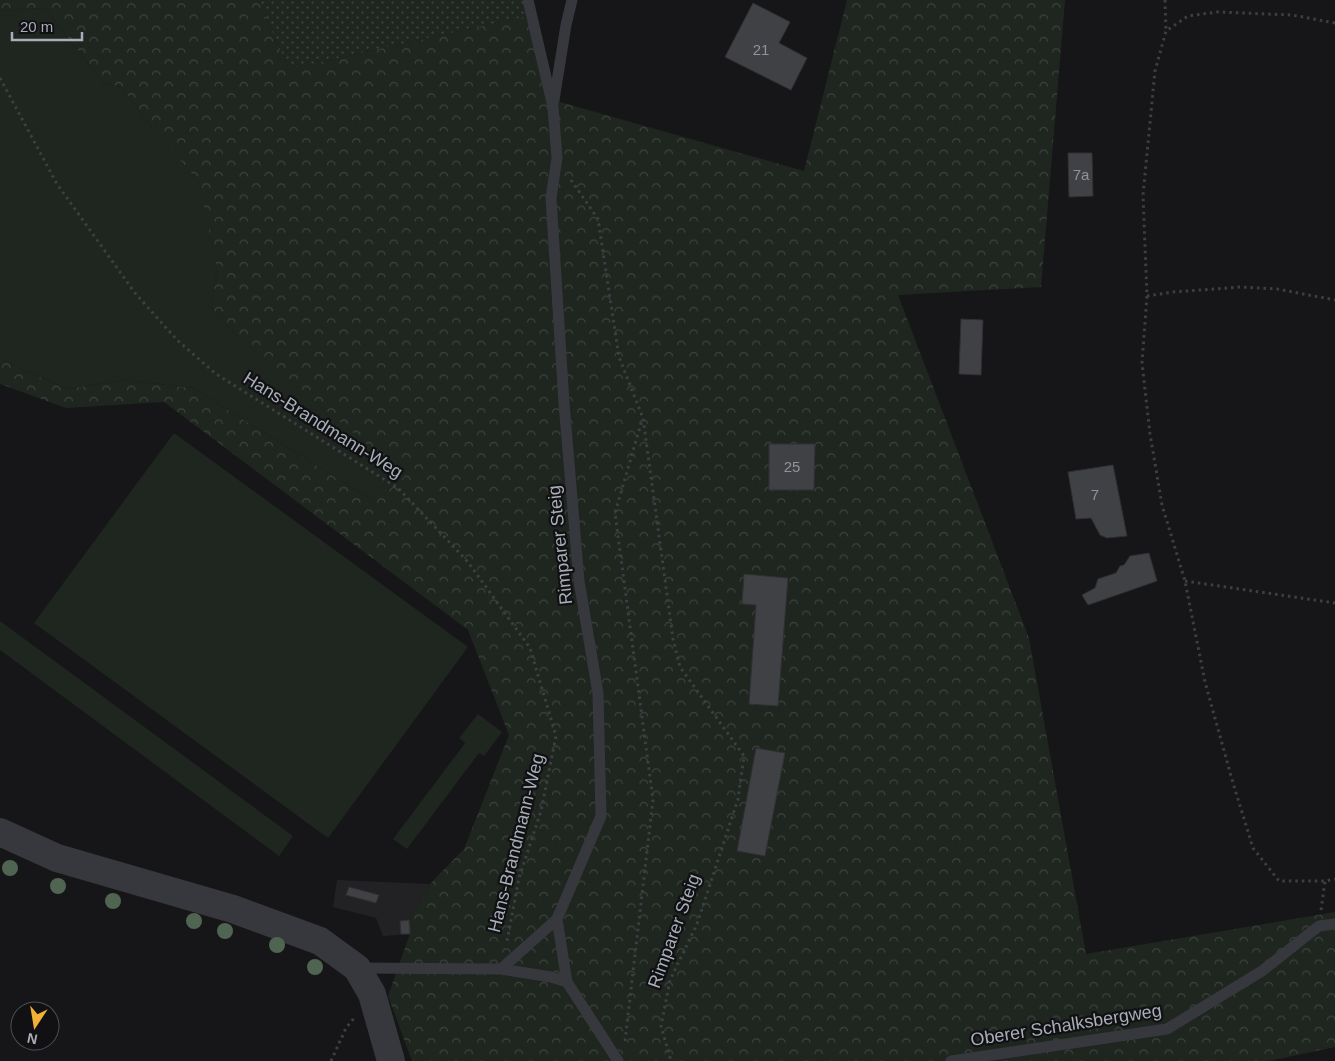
<svg xmlns="http://www.w3.org/2000/svg" width="1335" height="1061" font-family="Helvetica,sans-serif">
  <style>
    .built { fill: #222225 }
    .grass { fill: url(#grass-dots) }
    .forest { fill: url(#forest-crowns) }
    .park { fill: #1e261f }
    .building { fill: #404145; stroke: #303034 }
    .lines { fill: none; stroke-linecap: round; stroke-linejoin: round }
    .path { stroke: #3d3f44; stroke-width: 3; stroke-dasharray: 2.5 4; stroke-linecap: butt }
    .service { stroke: #37383d; stroke-width: 11 }
    .tertiary { stroke: #37383d; stroke-width: 28 }
    .tree { fill: #506452 }
    .labels { text-anchor: middle; stroke-width: 4.5; stroke-linejoin: round; paint-order: stroke }
    .number-label { font-size: 15px; fill: #8e929b }
    .street-label { font-size: 18px; fill: #a8adb8; stroke: #111113 }
  </style>
  <defs>
    <pattern id="grass-dots" width="8" height="8" patternUnits="userSpaceOnUse" patternTransform="scale(1.25)"><rect width="8" height="8" fill="#1e261f"/><path d="M2 2h.1M6 6h.1" fill="none" stroke="#3c433d" stroke-width="1.8" stroke-linecap="round"/></pattern>
    <pattern id="forest-crowns" width="20" height="18" patternUnits="userSpaceOnUse" patternTransform="scale(1.25)"><rect width="20" height="18" fill="#1e261f"/><path d="M2 6a3 3 0 1 1 6 0M12 15a3 3 0 1 1 6 0" fill="none" stroke="#3c433d"/></pattern>
  </defs>
  <rect width="100%" height="100%" fill="#161618"/>
  <path class="built" d="M337,880L430,884L409,920L410,934L383,936L376,918L333,907Z"/>
  <path class="grass" d="M258,0H523L528,16L289,69Z"/>
  <path class="forest" d="M0,0H258L289,69L528,16L560,102L804,171L847,0H1065L1041,287L898,295L1029,638L1086,954L1335,912V1047L1269,1061H412L388,996L410,934L409,920L430,884L464,849L509,735L468,630L164,402L66,408L0,384V359L67,389L124,380L193,388L375,502L240,339L211,308L217,269L152,128L121,87L103,83L45,8L0,11Z"/>
  <path class="park" d="M45,8L103,83L121,87L152,128L199,182L217,269L211,308L240,339L405,476L375,502L193,388L124,380L67,389L0,359V11Z
    M174,433L468,647L328,838L34,623Z
    M0,621L293,836L279,856L0,650Z
    M478,714L502,732L484,756L479,753L407,849L393,839L465,743L459,738Z"/>
  <path class="building" d="M753,3L790,22L779,43L807,58L791,90L725,57Z
    M1068,153H1092L1093,196L1069,197Z
    M961,319L983,320L981,375L959,374Z
    M769,444H815L814,490H769Z
    M1113,465L1127,536L1107,538L1100,535L1091,518L1076,519L1068,472Z
    M1149,553L1157,581L1088,605L1082,595L1095,588L1098,579L1116,573L1120,566L1124,565L1130,556Z
    M744,574L788,578L778,706L749,704L756,605L742,604Z
    M756,748L785,753L765,856L737,851Z
    M349,887L379,895L376,903L346,895Z
    M409,920L410,934H401L400,921Z"/>
  <g class="lines">
    <path class="path" d="M1165,0L1166,30
      M1335,23L1292,15L1217,12L1188,16L1166,31L1155,71L1143,195L1147,296L1142,363L1150,434L1162,505L1185,581L1205,682L1233,783L1253,848L1279,881H1325L1335,879
      M0,78L57,184L135,293L177,340L216,374L398,488L468,562L530,648L556,736L541,811L519,878L507,941
      M571,180L598,219L619,357L643,418L673,639L680,667L744,756L738,799L697,924L670,980L661,1026L671,1061
      M1147,296L1173,292L1241,287L1277,289L1335,300
      M1185,581L1335,603
      M1321,910L1325,881
      M625,1041L653,800L615,513L642,420
      M331,1061L346,1028L354,1018"/>
    <path class="service" d="M554,100L566,25L572,0
      M557,919L567,982
      M359,968L501,969L551,977L567,982L618,1061
      M501,969L557,919L601,816L598,693L579,581L564,403L551,198L557,158L553,107L528,0
      M951,1061L1167,1029L1262,971L1319,926L1335,924"/>
    <path class="tertiary" d="M0,832L57,858L233,909L320,941L357,968L372,994L391,1061"/>
  </g>
  <g class="tree">
    <circle cx="10" cy="868" r="8"/>
    <circle cx="58" cy="886" r="8"/>
    <circle cx="113" cy="901" r="8"/>
    <circle cx="194" cy="921" r="8"/>
    <circle cx="225" cy="931" r="8"/>
    <circle cx="277" cy="945" r="8"/>
    <circle cx="315" cy="967" r="8"/>
  </g>
  <g class="labels">
    <g class="number-label">
      <text x="761" y="55">21</text>
      <text x="1081" y="180">7a</text>
      <text x="792" y="472">25</text>
      <text x="1095" y="500">7</text>
    </g>
    <g class="street-label">
      <text transform="translate(323 425) rotate(32)" y="6">Hans-Brandmann-Weg</text>
      <text transform="translate(560 545) rotate(-96)" y="6">Rimparer Steig</text>
      <text transform="translate(516 843) rotate(-76)" y="6">Hans-Brandmann-Weg</text>
      <text transform="translate(674 931) rotate(-70)" y="6">Rimparer Steig</text>
      <text transform="translate(1066 1025) rotate(-9)" y="6">Oberer Schalksbergweg</text>
    </g>
  </g>
  <g transform="translate(35 1026) rotate(192)"><circle r="24" fill="#111113" stroke="#4d4f55"/>
  <path d="M0-4L9 19L0 12L-9 19Z" fill="#f2b134"/>
  <text y="-8" font-size="14" font-weight="bold" text-anchor="middle" fill="#a8adb8">N</text>
  </g>
  <path d="M12 32v8h70v-8" fill="none" stroke="#a8adb8" stroke-width="2.5"/>
  <text x="20" y="32" font-size="15" fill="#a8adb8" stroke="#111113" stroke-width="4" paint-order="stroke">20 m</text>
</svg>
